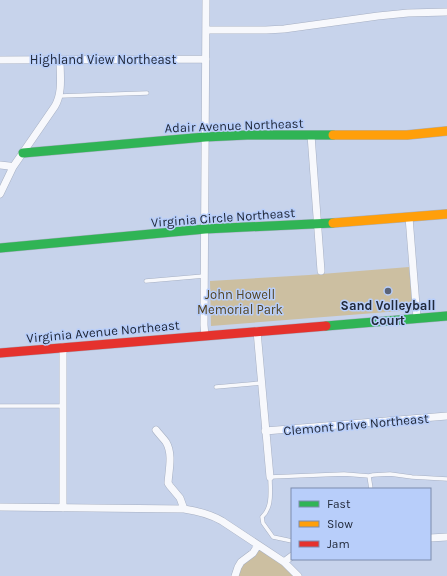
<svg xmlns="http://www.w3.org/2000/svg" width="447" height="576" font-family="Karla,sans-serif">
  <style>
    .green { fill: #ccbfa1 }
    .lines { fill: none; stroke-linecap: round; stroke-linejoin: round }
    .lane-casing { stroke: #a7b0c3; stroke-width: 4.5 }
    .street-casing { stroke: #a7b0c3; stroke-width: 8 }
    .fast-casing { stroke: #a7b0c3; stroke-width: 10 }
    .slow-casing { stroke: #a7b0c3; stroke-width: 10 }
    .jam-casing { stroke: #a7b0c3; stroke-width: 10 }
    .lane { stroke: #f7f8fc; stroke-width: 3.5 }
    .street { stroke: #f7f8fc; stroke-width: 7 }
    .fast { stroke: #30b455; stroke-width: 9 }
    .slow { stroke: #ff9f0a; stroke-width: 9 }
    .jam { stroke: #e5322d; stroke-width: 9 }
    .poi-dot { fill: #5b6478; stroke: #b8cefa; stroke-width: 1.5 }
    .labels { text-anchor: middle; stroke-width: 3; stroke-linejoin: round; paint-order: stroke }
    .street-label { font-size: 13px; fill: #21293a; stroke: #b8cefa }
    .park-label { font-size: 13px; fill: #544421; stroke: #b8cefa }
    .poi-label { font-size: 13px; font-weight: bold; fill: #21293a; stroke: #b8cefa }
  </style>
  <rect width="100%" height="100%" fill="#c7d3eb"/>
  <path class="green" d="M409,267L413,310L211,326L210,281L309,275Z
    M262,544L297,576H238V565Z"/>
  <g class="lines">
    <defs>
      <path id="lane" d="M60,96L147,93
        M146,281L204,276
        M216,387L261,383
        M0,406H63
        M369,476L371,489
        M292,541L273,537L263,523L262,517C273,507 270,491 270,477L344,474L369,476L373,475L390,474L412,477L447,479"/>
      <path id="street" d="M206,30H266L284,29L378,16L408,13L447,12
        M0,60L206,59
        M311,135L321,271
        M0,165L9,166L13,167
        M0,194L13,167L55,106C63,92 60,75 60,59
        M409,217L417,318
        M257,331L270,477
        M205,336L204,325L206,0
        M63,347V508
        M156,430C159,434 163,438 166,442C173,454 169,469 168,483L170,486L180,498L184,509
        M265,431L447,416
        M0,507L184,509C198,511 210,514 222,521L284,562L298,576
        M430,538L447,537
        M284,562L292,556
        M235,576L238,567L241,562L253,553L258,545"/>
      <path id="fast" d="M23,153L205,137L247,135H333
        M0,248L205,229L333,223
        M326,326L447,316"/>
      <path id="slow" d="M333,135H407L447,131
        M333,223L447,214"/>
      <path id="jam" d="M0,353L326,326"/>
    </defs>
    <use href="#lane" class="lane-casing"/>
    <use href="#street" class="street-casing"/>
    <use href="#fast" class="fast-casing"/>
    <use href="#slow" class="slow-casing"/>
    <use href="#jam" class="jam-casing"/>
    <use href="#lane" class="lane"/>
    <use href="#street" class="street"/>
    <use href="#fast" class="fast"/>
    <use href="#slow" class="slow"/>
    <use href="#jam" class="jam"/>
  </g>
  <circle class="poi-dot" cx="388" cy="291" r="4"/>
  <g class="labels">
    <g class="street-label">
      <text x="103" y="64">Highland View Northeast</text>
      <text transform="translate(234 125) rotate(-2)" y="5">Adair Avenue Northeast</text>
      <text transform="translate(223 217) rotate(-4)" y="5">Virginia Circle Northeast</text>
      <text transform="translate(103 331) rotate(-5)" y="5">Virginia Avenue Northeast</text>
      <text transform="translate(356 424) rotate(-5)" y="5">Clemont Drive Northeast</text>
    </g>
    <g class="park-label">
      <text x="240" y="299">John Howell<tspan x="240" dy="15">Memorial Park</tspan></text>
    </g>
    <g class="poi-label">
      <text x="388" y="310">Sand Volleyball<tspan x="388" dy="15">Court</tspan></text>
    </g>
  </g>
  <rect x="291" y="488" width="140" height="72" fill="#b8cefa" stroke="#7c8cad"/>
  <rect x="299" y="501" width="20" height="6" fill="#30b455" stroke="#7c8cad"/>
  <text x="327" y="508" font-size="12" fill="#21293a">Fast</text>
  <rect x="299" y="521" width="20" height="6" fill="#ff9f0a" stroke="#7c8cad"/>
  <text x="327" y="528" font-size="12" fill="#21293a">Slow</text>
  <rect x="299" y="541" width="20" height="6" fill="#e5322d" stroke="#7c8cad"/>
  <text x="327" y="548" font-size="12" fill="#21293a">Jam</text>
</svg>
